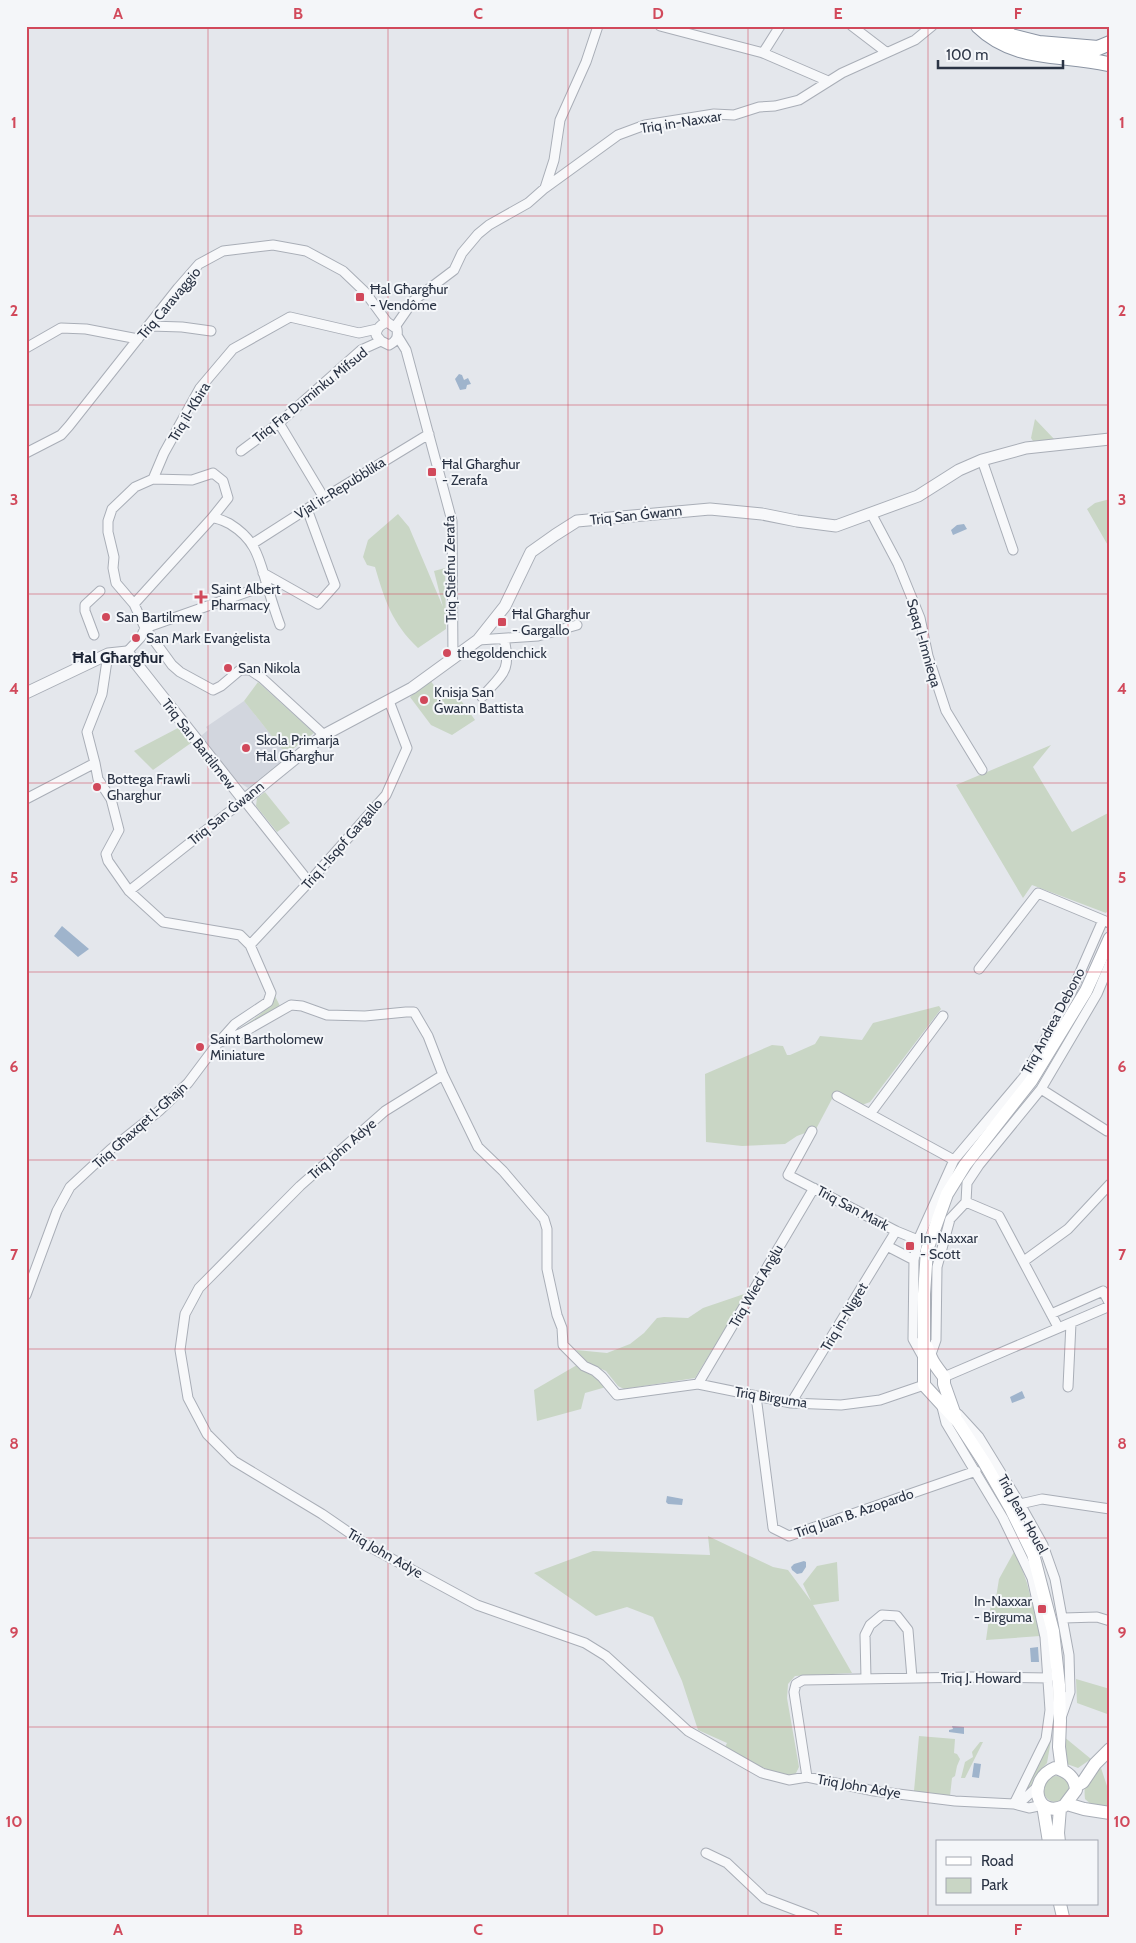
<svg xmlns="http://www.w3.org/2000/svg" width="1136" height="1943" font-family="Cabin,sans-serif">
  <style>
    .built { fill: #d2d6de }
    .green { fill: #c9d6c5 }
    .water { fill: #9fb4cc }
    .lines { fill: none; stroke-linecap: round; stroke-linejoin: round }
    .minor-casing { stroke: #a9aeb7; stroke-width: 11 }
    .tertiary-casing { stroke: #a9aeb7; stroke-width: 13 }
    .secondary-casing { stroke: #a9aeb7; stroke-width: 14 }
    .trunk-casing { stroke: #8b94a3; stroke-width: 16 }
    .minor { stroke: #f7f8fa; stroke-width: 9 }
    .tertiary { stroke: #f7f8fa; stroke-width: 11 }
    .secondary { stroke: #fff; stroke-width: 12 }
    .trunk { stroke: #fff; stroke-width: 14 }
    .grid { fill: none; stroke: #d1495b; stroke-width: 1; stroke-opacity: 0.55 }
    .poi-dot { fill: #d1495b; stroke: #f4f6f9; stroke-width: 2 }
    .labels { text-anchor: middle; stroke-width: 4; stroke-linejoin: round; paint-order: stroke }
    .street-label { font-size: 14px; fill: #2b3445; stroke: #f4f6f9 }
    .poi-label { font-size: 14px; fill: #2b3445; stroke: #f4f6f9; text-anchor: start }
    .quarter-label { font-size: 16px; font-weight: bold; fill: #1d2536; stroke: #f4f6f9 }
    .neatline { fill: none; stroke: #d1495b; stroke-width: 2 }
    .grid-label { font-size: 16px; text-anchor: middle; font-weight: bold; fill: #d1495b }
  </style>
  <rect width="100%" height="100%" fill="#e4e7ec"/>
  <path class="built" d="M244,701L288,756L248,788L234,779L201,736L208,730L206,727Z"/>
  <path class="green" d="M1035,419L1055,440L1033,441L1031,438Z
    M1110,499V549L1087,509L1095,503Z
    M398,514L409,527L443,607L434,571L445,568L446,629L418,648C392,623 385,601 375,567L367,565L363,557L368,540Z
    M430,680L441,695L452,688L475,720L452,735L431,725L410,697Z
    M258,682L314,733L286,754L244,701Z
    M178,728L191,743L153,770L134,751Z
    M1051,745L1033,767L1072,832L1110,812V907L1106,913L1032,885L1023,898L956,785Z
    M265,792L290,823L277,832L256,806L257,798Z
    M275,996L280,1006L242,1031L239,1029C252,1020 269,1011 275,996Z
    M939,1006L941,1009L870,1102L862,1105L840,1093L833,1097L816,1129L797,1136L785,1144L742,1146L706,1142L705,1074L772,1045L783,1046L787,1055H790L815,1044L820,1036L862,1040L873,1023Z
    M747,1293L695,1378L624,1389L618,1386L606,1371L589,1364L576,1350L607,1353L630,1344L644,1333L657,1318L664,1317L688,1318L703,1308Z
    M577,1365L594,1372L606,1387L585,1393L581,1409L537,1421L534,1390Z
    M708,1536L773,1567L788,1570L811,1601L803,1584L817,1566L837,1562L839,1601L813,1605L852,1673L795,1676L788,1684L787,1698L799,1767L794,1777C767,1771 748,1763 724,1749L727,1743L698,1730L682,1681L653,1617L627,1607L596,1616L534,1573L593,1551L710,1555Z
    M1015,1550L1027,1583L1040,1636L986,1640L991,1604H995L999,1579Z
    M1076,1679L1110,1689V1715L1077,1703Z
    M919,1736L955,1739L954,1753L957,1754L960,1759L957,1766L955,1776L952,1778L950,1796L914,1791Z
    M1063,1736L1091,1759L1078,1768L1067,1764Z
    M1049,1740H1051L1047,1763L1035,1776L1027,1795L1021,1798Z
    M980,1742H983L965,1778H961L965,1762L973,1757L972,1752Z
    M1101,1768L1110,1795V1809L1093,1806L1085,1799C1083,1781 1088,1779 1101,1768Z
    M1043 1789a13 13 0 1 1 26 0a13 13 0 1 1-26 0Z"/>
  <path class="water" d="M459,374L462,375L464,380L468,378L471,384L467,385L466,389L460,390L455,379Z
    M964,524L967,529L953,535L951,530L957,525Z
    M62,926L89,949L78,957L54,936Z
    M1022,1391L1025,1398L1012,1403L1010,1397Z
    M667,1496L683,1499L682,1505L668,1504L666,1502Z
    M804,1561L806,1562V1567L802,1573L797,1574L792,1570L791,1567L794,1564Z
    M1038,1647L1039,1662H1031L1030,1648Z
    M952,1726L964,1727V1734L949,1732V1730L953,1729Z
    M974,1763L981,1764L979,1778L972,1777Z"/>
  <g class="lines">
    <defs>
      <path id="minor" d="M660,26L763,53L828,81
        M852,26L886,52
        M763,53L780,26
        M545,188L554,160L560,120L586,62L598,26
        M150,326L182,327L211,331
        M395,327L413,301L454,270L462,253L478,234L489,225L528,203L545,188L618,135L645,125L714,114L734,115L759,107L775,106L799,100L842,73L915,40L932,26
        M398,337L406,350L452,521L453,659
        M26,348L61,328L86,329L138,339
        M279,423L324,498
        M241,451L279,423L361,350L381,341
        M26,453L61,435L69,426L178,288L199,264L223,251L273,245L306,251L343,271L365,292L387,322L397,329C398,337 397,341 389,345L381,341L376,335C377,328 380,325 387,322
        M982,460L1013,550
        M871,513L898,564L920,618L928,656L946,711L982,770
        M212,518C219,518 224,521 230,524C256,540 259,558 267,585C271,598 275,612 280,625
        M252,544L324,498L429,434
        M263,573L318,604L335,585L307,509
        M134,604L212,518L228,498L223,481L213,473L192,480L153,479
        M145,628L267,585
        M94,635L85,611V605L100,591
        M478,640L538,636L577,625
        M127,652L141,637L145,628
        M482,697C502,674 512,672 504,639
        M324,735L262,678L250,670H240L221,686L213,690L180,672L172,665L145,628L134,604L116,583L113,568L114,557L108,532V521L112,509L135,487L153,479L164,453L200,388L233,349L290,317L359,333L377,329
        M26,799L95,763
        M129,891L244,800L309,882
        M250,945L309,882L386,795L407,748L389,701
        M979,969L1038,893L1110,923
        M218,1043L242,1033L291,1005L302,1006L327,1015L365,1016L406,1012H414L428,1036L443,1075L478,1147L503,1171L544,1219L547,1229V1269L557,1315L562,1328L563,1345L584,1366L595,1371L602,1377L617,1395L698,1384L791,1403L841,1405L880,1400L924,1385
        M443,1075L385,1111L300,1186L199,1288L185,1314L180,1350L188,1398L207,1434L234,1461L322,1514L370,1547L477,1605L585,1643L606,1656L688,1731L762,1773L789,1780L807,1777L874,1791L955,1801L1014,1804L1029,1808L1043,1805
        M1041,1089L1107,1131H1110
        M837,1096L954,1160
        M870,1114L943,1016
        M812,1131L788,1175L896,1231L918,1240
        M966,1202L999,1216L1058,1327
        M887,1246L914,1260
        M1024,1261L1068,1229L1110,1184
        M26,1295L57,1211L70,1187L111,1149L159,1111L188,1083L218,1043L235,1024L268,1002L271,993L250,945L240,935L163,922L129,891L108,861L106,854L119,830L111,799L98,779L95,763L87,732L102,694L108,654
        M1051,1314L1103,1291L1110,1304
        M923,1357L913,1339L914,1260L918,1240L954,1160L1024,1077L1071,993L1103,920
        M930,1357L936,1340L937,1267L950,1219L966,1202L967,1183L979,1165L1041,1089L1097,994L1110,963
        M944,1377L1110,1306
        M698,1384L814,1188
        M1068,1387L1071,1323
        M756,1396L773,1528L789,1536L976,1471
        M791,1403L896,1231
        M942,1407L946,1423L1003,1518L1032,1578L1045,1637L1050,1710L1046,1739L1014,1804
        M958,1414L979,1437L1020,1504L1043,1545L1055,1579L1069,1655L1070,1692L1062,1715
        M1020,1504L1042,1499L1110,1509
        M1064,1618L1097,1617L1110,1621
        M866,1678L865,1635L870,1625L882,1615L897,1616L908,1630L912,1678
        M807,1777L794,1692L796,1684L803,1680L972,1677L1049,1678
        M1014,1804L1024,1799L1038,1786
        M706,1853L727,1863L764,1898L814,1917"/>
      <path id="tertiary" d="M26,693L108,654L127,652L244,800L324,735L412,688L478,640L505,606L531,552L555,535L577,521L710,509L762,514L797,521L836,526L918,496L959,470L982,460L1026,448L1110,439"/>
      <path id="secondary" d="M927,1347C931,1361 936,1366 944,1377V1384L955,1415
        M1055,1768C1067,1771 1075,1777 1076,1790L1064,1806C1036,1819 1026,1780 1055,1768Z
        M1062,1770L1059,1747L1060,1721L1059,1685L1053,1631L1033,1554L1011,1509L984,1462L958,1422L924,1385V1294L927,1250L947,1194L965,1165L1031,1081L1086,991L1110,938
        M1076,1786L1083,1782L1095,1764L1110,1749
        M1067,1804L1084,1809L1110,1813
        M1043,1805L1049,1842
        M1059,1842L1058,1833L1060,1808
        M1060,1904L1063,1917"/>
      <path id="trunk" d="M978,26C1015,62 1061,53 1108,64
        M999,26L1011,36L1039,43L1098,48L1110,43"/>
    </defs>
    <use href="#minor" class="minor-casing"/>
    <use href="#tertiary" class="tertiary-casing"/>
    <use href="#secondary" class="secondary-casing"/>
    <use href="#trunk" class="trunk-casing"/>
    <use href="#minor" class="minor"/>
    <use href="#tertiary" class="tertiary"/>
    <use href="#secondary" class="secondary"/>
    <use href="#trunk" class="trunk"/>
  </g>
  <path class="grid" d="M208,26V1917M388,26V1917M568,26V1917M748,26V1917M928,26V1917M26,216H1110M26,405H1110M26,594H1110M26,783H1110M26,972H1110M26,1160H1110M26,1349H1110M26,1538H1110M26,1727H1110"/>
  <g class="poi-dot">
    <rect x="355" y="292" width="10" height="10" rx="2.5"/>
    <rect x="427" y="467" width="10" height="10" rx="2.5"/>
    <path d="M198.5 589.5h5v5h5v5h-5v5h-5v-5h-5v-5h5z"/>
    <circle cx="106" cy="617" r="5"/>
    <rect x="497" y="617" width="10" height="10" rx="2.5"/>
    <circle cx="136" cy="638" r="5"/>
    <circle cx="447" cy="653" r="5"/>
    <circle cx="228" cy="668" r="5"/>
    <circle cx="424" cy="700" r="5"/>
    <circle cx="246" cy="748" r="5"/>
    <circle cx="97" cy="787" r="5"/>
    <circle cx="200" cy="1047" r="5"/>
    <rect x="905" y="1241" width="10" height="10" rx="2.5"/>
    <rect x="1037" y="1604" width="10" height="10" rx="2.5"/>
  </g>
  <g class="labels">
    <g class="street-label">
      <text transform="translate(681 122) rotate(-9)" y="5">Triq in-Naxxar</text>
      <text transform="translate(169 303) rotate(-50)" y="5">Triq Caravaggio</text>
      <text transform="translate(310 395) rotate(-39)" y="5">Triq Fra Duminku Mifsud</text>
      <text transform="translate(189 412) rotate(-59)" y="5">Triq il-Kbira</text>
      <text transform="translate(340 488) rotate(-32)" y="5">Vjal ir-Repubblika</text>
      <text transform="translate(636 515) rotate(-6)" y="5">Triq San Ġwann</text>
      <text transform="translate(450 569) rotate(-91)" y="5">Triq Stiefnu Zerafa</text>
      <text transform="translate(924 643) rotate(74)" y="5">Sqaq l-Imnieqa</text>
      <text transform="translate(199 744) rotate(52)" y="5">Triq San Bartilmew</text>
      <text transform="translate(226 813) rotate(-39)" y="5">Triq San Ġwann</text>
      <text transform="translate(342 844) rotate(-49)" y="5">Triq l-Isqof Gargallo</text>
      <text transform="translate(1053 1021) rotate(-62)" y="5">Triq Andrea Debono</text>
      <text transform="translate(140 1125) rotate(-42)" y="5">Triq Għaxqet l-Għajn</text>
      <text transform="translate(342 1149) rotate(-41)" y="5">Triq John Adye</text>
      <text transform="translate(853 1208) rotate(28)" y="5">Triq San Mark</text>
      <text transform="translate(756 1286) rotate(-60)" y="5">Triq Wied Anġlu</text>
      <text transform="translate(844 1317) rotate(-59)" y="5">Triq in-Nigret</text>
      <text transform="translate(771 1397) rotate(9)" y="5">Triq Birguma</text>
      <text transform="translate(854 1513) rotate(-19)" y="5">Triq Juan B. Azopardo</text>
      <text transform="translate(1023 1514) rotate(61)" y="5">Triq Jean Houel</text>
      <text transform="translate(385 1553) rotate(30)" y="5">Triq John Adye</text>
      <text x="981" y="1683">Triq J. Howard</text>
      <text transform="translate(859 1786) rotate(10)" y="5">Triq John Adye</text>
    </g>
    <g class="poi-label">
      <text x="370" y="294">Ħal Għargħur<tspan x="370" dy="16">- Vendôme</tspan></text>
      <text x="442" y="469">Ħal Għargħur<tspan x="442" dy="16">- Zerafa</tspan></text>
      <text x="211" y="594">Saint Albert<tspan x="211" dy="16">Pharmacy</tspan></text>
      <text x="512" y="619">Ħal Għargħur<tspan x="512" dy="16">- Gargallo</tspan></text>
      <text x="116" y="622">San Bartilmew</text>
      <text x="146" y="643">San Mark Evanġelista</text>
      <text x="457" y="658">thegoldenchick</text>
      <text x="238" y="673">San Nikola</text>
      <text x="434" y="697">Knisja San<tspan x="434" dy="16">Ġwann Battista</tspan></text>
      <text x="256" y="745">Skola Primarja<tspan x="256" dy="16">Ħal Għargħur</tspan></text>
      <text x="107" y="784">Bottega Frawli<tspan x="107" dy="16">Gharghur</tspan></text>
      <text x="210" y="1044">Saint Bartholomew<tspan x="210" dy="16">Miniature</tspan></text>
      <text x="920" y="1243">In-Naxxar<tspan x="920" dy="16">- Scott</tspan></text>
      <text x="1032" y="1606" text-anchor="end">In-Naxxar<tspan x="1032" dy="16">- Birguma</tspan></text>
    </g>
    <g class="quarter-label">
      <text x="118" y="663">Ħal Għargħur</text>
    </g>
  </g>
  <rect width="1136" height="1943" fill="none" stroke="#f4f6f9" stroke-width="55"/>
  <rect x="936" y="1840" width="162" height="65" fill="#f4f6f9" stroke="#a4a8b1"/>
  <rect x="946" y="1857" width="25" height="8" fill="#ffffff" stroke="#a4a8b1"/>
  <text x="981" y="1866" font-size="15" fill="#2b3445">Road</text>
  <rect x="946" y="1878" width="25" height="15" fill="#c9d6c5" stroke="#a4a8b1"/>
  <text x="981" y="1890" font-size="15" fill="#2b3445">Park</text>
  <path d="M938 60v8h125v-8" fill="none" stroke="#2b3445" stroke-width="2.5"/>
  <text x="946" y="60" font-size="15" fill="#2b3445" stroke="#f4f6f9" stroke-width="4" paint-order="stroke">100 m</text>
  <rect x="28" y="28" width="1080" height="1888" class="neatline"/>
  <g class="grid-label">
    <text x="118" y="19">A</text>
    <text x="298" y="19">B</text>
    <text x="478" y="19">C</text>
    <text x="658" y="19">D</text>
    <text x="838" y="19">E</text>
    <text x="1018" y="19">F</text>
    <text x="14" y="128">1</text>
    <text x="1122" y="128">1</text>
    <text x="14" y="316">2</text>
    <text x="1122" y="316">2</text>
    <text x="14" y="505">3</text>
    <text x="1122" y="505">3</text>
    <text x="14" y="694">4</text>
    <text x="1122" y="694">4</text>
    <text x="14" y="883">5</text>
    <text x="1122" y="883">5</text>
    <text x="14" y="1072">6</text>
    <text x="1122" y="1072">6</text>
    <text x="14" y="1260">7</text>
    <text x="1122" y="1260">7</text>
    <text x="14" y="1449">8</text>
    <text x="1122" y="1449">8</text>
    <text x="14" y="1638">9</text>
    <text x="1122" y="1638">9</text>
    <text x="14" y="1827">10</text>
    <text x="1122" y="1827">10</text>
    <text x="118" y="1935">A</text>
    <text x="298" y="1935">B</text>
    <text x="478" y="1935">C</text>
    <text x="658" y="1935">D</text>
    <text x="838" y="1935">E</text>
    <text x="1018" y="1935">F</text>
  </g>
</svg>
